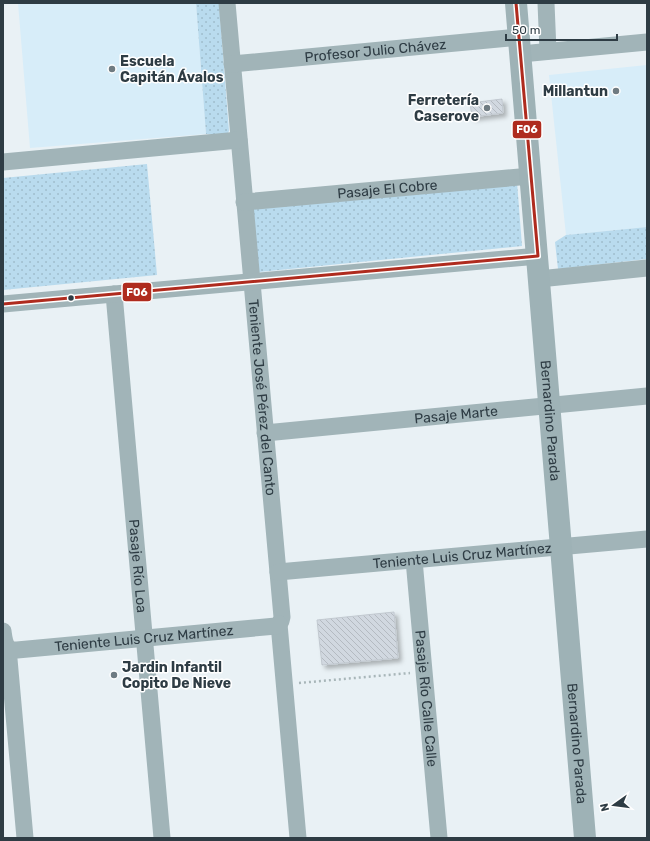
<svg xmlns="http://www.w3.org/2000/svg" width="650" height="841" font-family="Rubik,sans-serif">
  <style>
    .built { fill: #d7edf9 }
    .park { fill: url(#park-dots) }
    .building { fill: url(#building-back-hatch); stroke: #c2c9d0; filter: url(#shadow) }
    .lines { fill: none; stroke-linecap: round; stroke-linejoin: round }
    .path { stroke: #a8b6b9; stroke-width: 2.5; stroke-dasharray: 2 3; stroke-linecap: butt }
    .street { stroke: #a1b4b8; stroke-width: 17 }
    .secondary { stroke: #9eb2b6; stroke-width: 22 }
    .bus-1-casing { stroke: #fff; stroke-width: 6 }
    .bus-1 { stroke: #af2b1e; stroke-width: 3 }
    .poi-dot { fill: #6f7b82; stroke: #fff; stroke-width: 1.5 }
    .bus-dot { fill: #2e3c44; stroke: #fff; stroke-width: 1.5 }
    .labels { text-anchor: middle; stroke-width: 3; stroke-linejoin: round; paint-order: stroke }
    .street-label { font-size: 14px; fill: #2e3c44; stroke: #fff }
    .poi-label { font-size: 14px; font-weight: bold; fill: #2e3c44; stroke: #fff; text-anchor: start }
    .line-badge { stroke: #fff; stroke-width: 1.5 }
    .badge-label { font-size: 11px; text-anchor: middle; font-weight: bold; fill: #fff }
  </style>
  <defs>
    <pattern id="park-dots" width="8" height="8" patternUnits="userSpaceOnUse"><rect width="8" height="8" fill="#b9dbee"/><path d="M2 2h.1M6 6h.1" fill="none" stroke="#9fbdcd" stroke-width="1.8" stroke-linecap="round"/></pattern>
    <pattern id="building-back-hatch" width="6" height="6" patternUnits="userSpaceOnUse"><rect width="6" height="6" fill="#d1d8e0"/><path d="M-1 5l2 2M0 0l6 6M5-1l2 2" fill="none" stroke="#b4bac1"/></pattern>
    <filter id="shadow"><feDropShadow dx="3.5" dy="3.5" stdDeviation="2" flood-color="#0004"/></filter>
  </defs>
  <rect width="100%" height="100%" fill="#e9f1f5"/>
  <path class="built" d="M18,3H196L206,134L30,148Z
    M647,65V227L566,235L549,75Z"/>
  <path class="park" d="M196,3H219L229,131L227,135L206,134Z
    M147,164L157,275L3,290V178Z
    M517,182L522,246L259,272L253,206Z
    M647,227V259L558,269L555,242L566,235Z"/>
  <path class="building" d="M502,99L503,113L472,117L470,103Z
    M394,612L398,658L322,665L317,620Z"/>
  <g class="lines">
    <path class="path" d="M299,683L410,673"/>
    <g class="street">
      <path id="s1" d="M227,3L282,617L281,621L279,624"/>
      <path d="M546,3L548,51"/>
      <path d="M521,54L647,42"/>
      <path id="s2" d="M232,64L519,37"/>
      <path d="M3,162L239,140"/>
      <path id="s3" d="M244,202L531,176"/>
      <path d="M539,279L647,268"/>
      <path id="s4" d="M114,294L162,838"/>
      <path d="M3,304L538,256"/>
      <path id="s5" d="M265,433L647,396"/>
      <path id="s6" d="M414,560L439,838"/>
      <path id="s7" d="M278,572L647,539"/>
      <path d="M279,624L298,838"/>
      <path d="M3,631C4,638 4,643 8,648L25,838"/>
      <path id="s8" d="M8,648L12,650H17L276,626L279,624"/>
    </g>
    <path class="secondary" id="s9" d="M516,3L585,838"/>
    <defs>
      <path id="bus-1" d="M516,3L538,256
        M3,304L538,256"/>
    </defs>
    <use href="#bus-1" class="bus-1-casing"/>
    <use href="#bus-1" class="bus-1"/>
  </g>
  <g class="poi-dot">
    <circle cx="112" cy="69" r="4"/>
    <circle cx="616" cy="91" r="4"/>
    <circle cx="487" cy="108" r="4"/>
    <circle cx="114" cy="675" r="4"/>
  </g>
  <circle class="bus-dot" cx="71" cy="298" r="3.5"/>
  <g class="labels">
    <g class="street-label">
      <text dy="5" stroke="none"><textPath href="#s2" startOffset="144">Profesor Julio Chávez</textPath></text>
      <text dy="5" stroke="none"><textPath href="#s3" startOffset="144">Pasaje El Cobre</textPath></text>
      <text dy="5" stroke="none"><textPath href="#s1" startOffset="396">Teniente José Pérez del Canto</textPath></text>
      <text dy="5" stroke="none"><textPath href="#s5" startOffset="192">Pasaje Marte</textPath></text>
      <text dy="5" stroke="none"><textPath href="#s9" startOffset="419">Bernardino Parada</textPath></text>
      <text dy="5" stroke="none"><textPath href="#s7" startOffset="185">Teniente Luis Cruz Martínez</textPath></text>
      <text dy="5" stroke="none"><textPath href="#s4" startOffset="273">Pasaje Río Loa</textPath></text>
      <text dy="5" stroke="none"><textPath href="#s8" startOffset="137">Teniente Luis Cruz Martínez</textPath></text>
      <text dy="5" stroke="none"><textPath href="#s6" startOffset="139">Pasaje Río Calle Calle</textPath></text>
      <text dy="5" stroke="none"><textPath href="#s9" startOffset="743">Bernardino Parada</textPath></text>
    </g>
    <g class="poi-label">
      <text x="120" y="66">Escuela<tspan x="120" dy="16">Capitán Ávalos</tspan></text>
      <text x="608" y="96" text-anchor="end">Millantun</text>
      <text x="479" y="105" text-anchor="end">Ferretería<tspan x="479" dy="16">Caserove</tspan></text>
      <text x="122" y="672">Jardin Infantil<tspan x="122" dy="16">Copito De Nieve</tspan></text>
    </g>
  </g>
  <g class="line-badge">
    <rect x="512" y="120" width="30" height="19" rx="4" fill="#af2b1e"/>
    <rect x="122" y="282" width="30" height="20" rx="4" fill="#af2b1e"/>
  </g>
  <g class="badge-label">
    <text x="527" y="133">F06</text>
    <text x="137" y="296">F06</text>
  </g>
  <rect width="650" height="841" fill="none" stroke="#2e3c44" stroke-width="8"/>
  <g transform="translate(614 805) rotate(256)" stroke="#ffffff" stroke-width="3" paint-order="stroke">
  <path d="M0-3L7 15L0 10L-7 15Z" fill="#2e3c44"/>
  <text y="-6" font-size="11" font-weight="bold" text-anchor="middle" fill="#2e3c44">N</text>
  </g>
  <path d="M506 34v6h111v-6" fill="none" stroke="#2e3c44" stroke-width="2"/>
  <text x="512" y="34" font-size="12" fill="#2e3c44" stroke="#ffffff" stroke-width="3" paint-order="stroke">50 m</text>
</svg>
